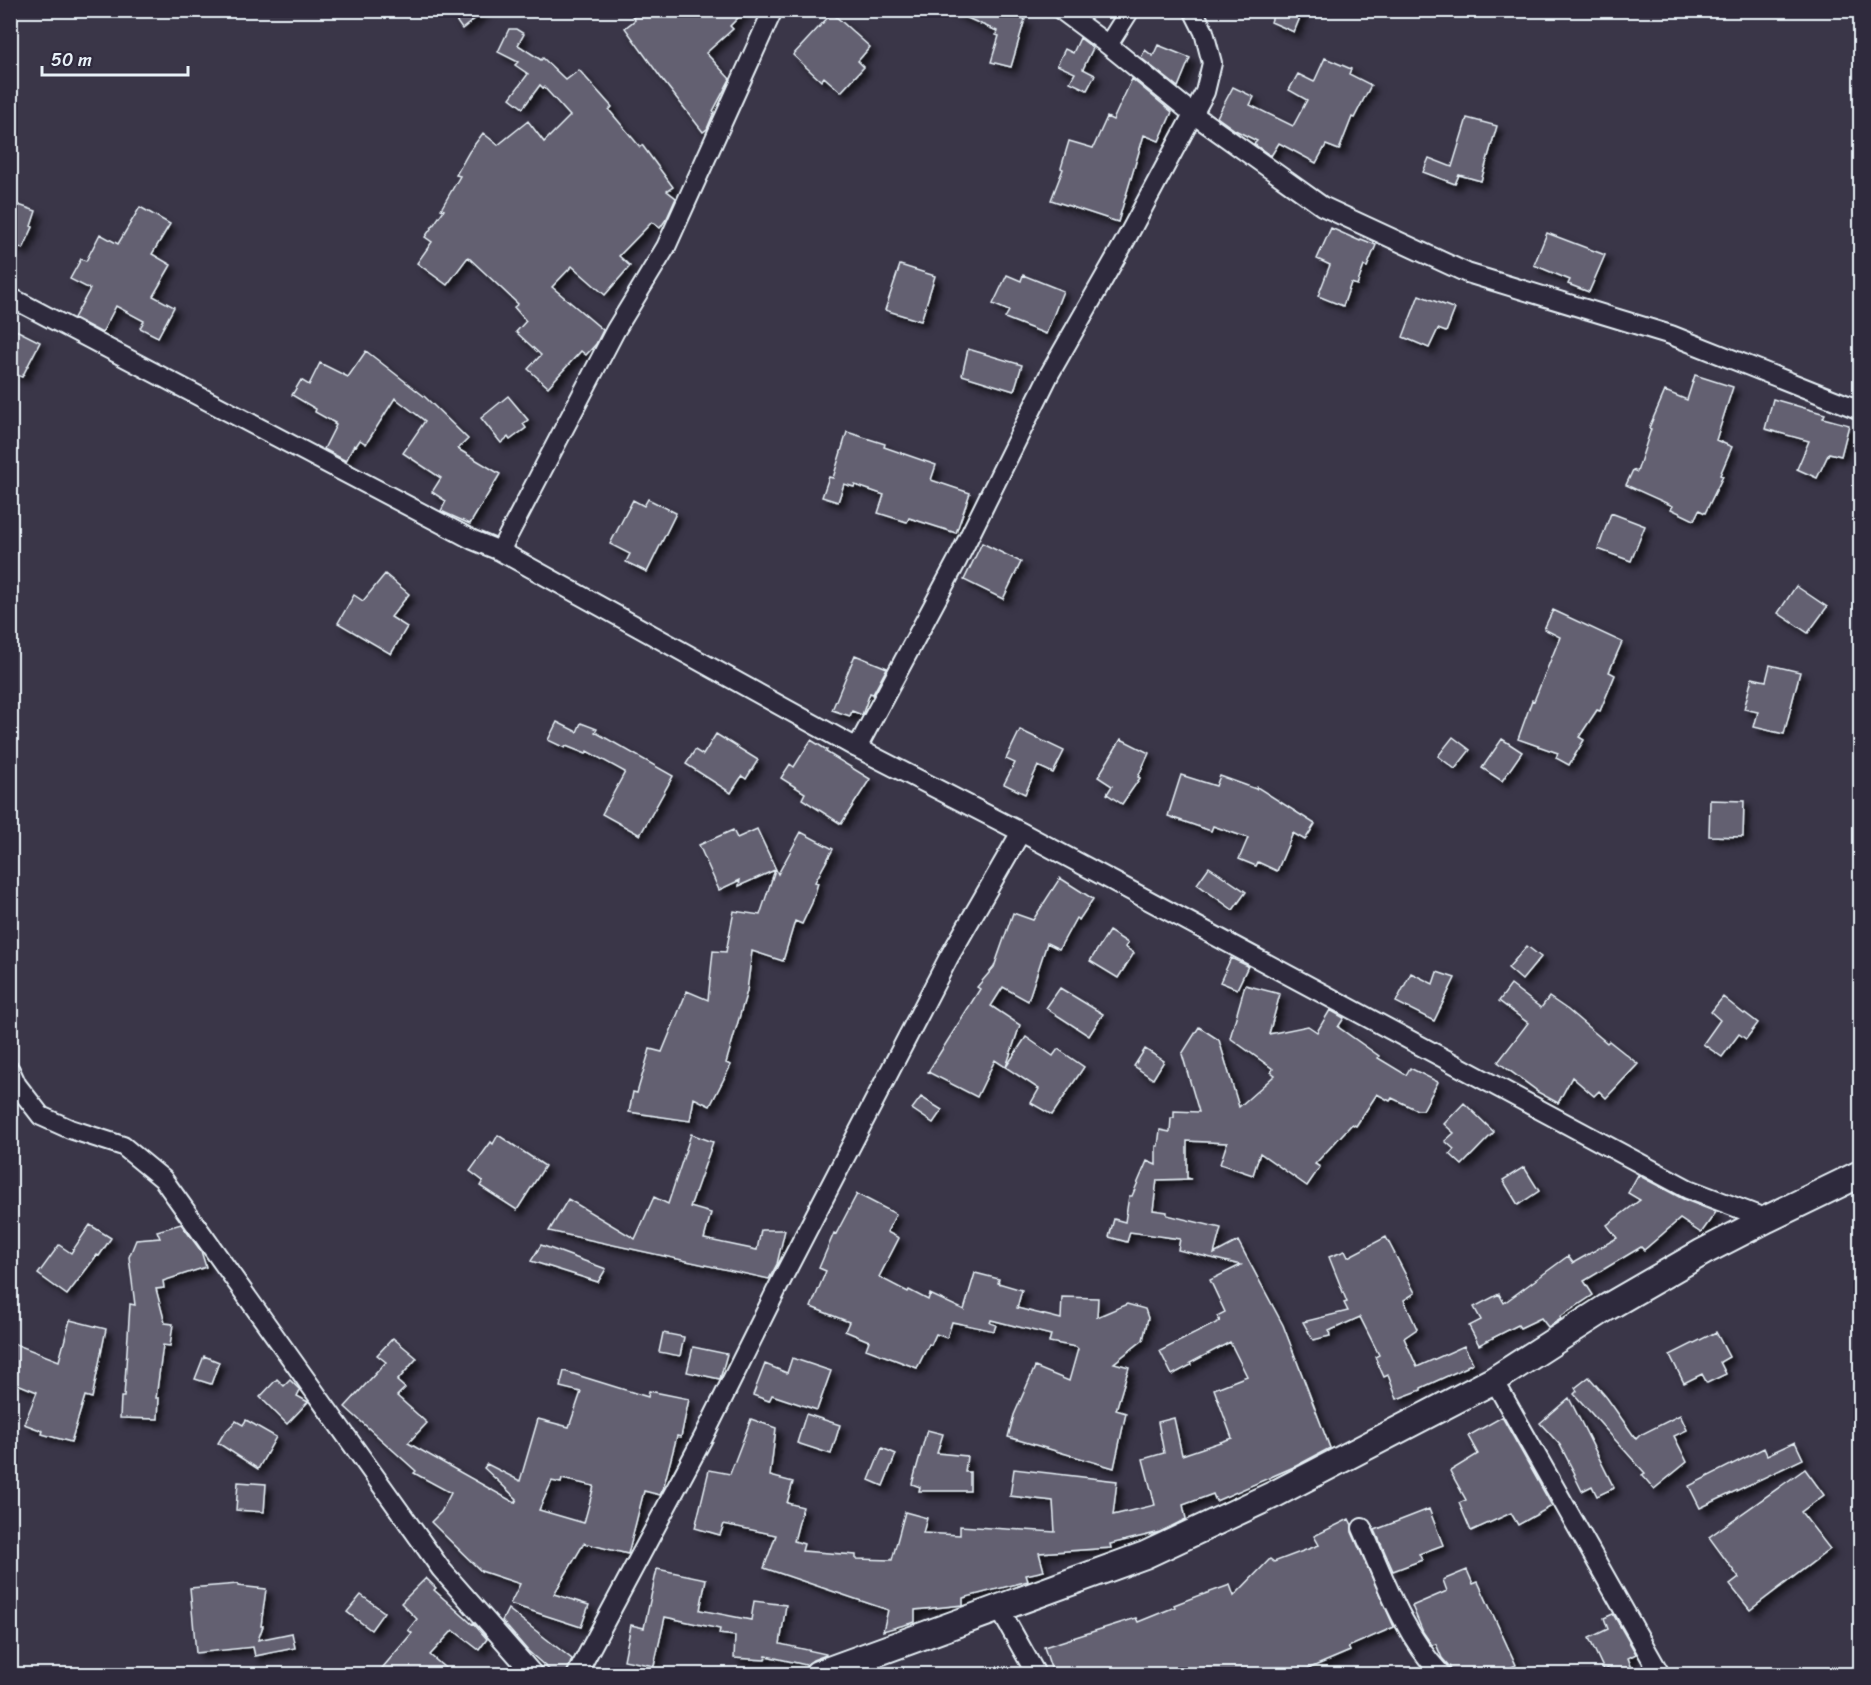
<svg xmlns="http://www.w3.org/2000/svg" width="1871" height="1685" font-family="Sriracha,sans-serif">
  <style>
    .building { fill: #636171; stroke: #e8f1f8; stroke-width: 1.5; fill-rule: evenodd; filter: url(#shadow) }
    .lines { fill: none; stroke-linecap: round; stroke-linejoin: round }
    .minor-casing { stroke: #e8f1f8; stroke-width: 22 }
    .secondary-casing { stroke: #e8f1f8; stroke-width: 30 }
    .minor { stroke: #2f2a3d; stroke-width: 18 }
    .secondary { stroke: #2f2a3d; stroke-width: 26 }
  </style>
  <defs>
    <filter id="shadow"><feDropShadow dx="5.5" dy="5.5" stdDeviation="3" flood-color="#0009"/></filter>
  </defs>
  <rect width="100%" height="100%" fill="#3a3648"/>
  <filter id="ink" filterUnits="userSpaceOnUse"><feTurbulence type="fractalNoise" baseFrequency=".0167" numOctaves="2"/><feDisplacementMap in="SourceGraphic" scale="12" xChannelSelector="R" yChannelSelector="G"/><feConvolveMatrix kernelMatrix="1 2 1 2 8 2 1 2 1" color-interpolation-filters="sRGB"/></filter>
  <g filter="url(#ink)">
    <path class="building" d="M461,10H486L462,29L453,16Z
      M628,10H746L730,26L733,29L706,53L730,79L713,111L714,112L707,129L703,132L661,78L625,28L635,20Z
      M949,10H993L1025,19L1011,67L991,62L999,36L996,35L997,31Z
      M1275,10H1303L1294,32L1271,22Z
      M832,13L870,47L858,61L864,67L841,92L824,77L821,81L793,55Z
      M509,29H516L524,34L518,45L541,60L543,58L566,80L579,70L612,107L609,110L640,147L642,145L673,187L667,191L676,198L667,218L660,228L652,222L619,256L630,266L605,295L572,266L552,287L603,330L596,344L586,355L581,351L548,387L528,369L541,355L516,332L526,321L514,307L518,304L468,257L447,285L417,263L432,242L425,237L444,210L441,209L460,176L456,175L469,152L483,133L498,145L528,121L544,142L570,116L544,87L543,88L540,85L523,108L510,98L528,74L515,65L518,62L498,52Z
      M1080,38L1093,48L1083,69L1095,75L1087,90L1070,82L1075,73L1057,65L1065,49L1073,53Z
      M1158,45L1190,58L1178,87L1141,58L1145,50L1153,56Z
      M1325,58L1351,69L1349,74L1371,85L1354,118L1352,117L1339,150L1326,145L1316,163L1279,143L1271,156L1254,144L1257,141L1235,130L1217,117L1233,87L1254,97L1250,105L1293,126L1307,100L1289,90L1298,74L1314,82Z
      M1132,79L1172,112L1159,141L1144,135L1118,222L1051,200L1063,169L1061,168L1069,141L1093,148L1107,117L1113,120Z
      M1467,118L1497,126L1481,181L1459,175L1455,184L1423,172L1429,158L1452,167Z
      M10,202L36,211L31,226L33,227L23,249L10,243Z
      M140,207L170,224L152,254L171,265L153,296L174,307L158,337L140,328L144,321L116,306L102,333L74,318L90,289L70,279L81,259L86,261L100,234L118,244Z
      M1331,228L1360,241L1361,239L1376,245L1367,267L1364,266L1357,285L1351,283L1343,306L1318,296L1330,265L1317,259Z
      M1547,233L1605,255L1589,292L1568,284L1570,280L1534,265Z
      M900,265L935,276L921,321L885,310Z
      M1007,275L1021,281L1023,275L1063,291L1046,334L1005,318L1009,311L993,304Z
      M1419,295L1455,309L1446,332L1438,329L1429,348L1403,337Z
      M10,327L40,342L22,377L10,372Z
      M968,349L1022,365L1014,391L962,375Z
      M366,351L425,397L468,439L458,449L500,474L470,524L441,511L446,501L432,492L441,478L403,453L425,421L395,398L366,444L360,440L356,446L354,445L346,461L324,449L336,425L334,424L335,423L315,412L316,409L292,395L301,380L309,385L320,363L348,377Z
      M1695,375L1733,387L1716,440L1732,447L1720,475L1723,476L1705,513L1699,510L1694,520L1671,509L1673,506L1626,485L1633,470L1637,472L1651,429L1649,428L1665,391L1687,400Z
      M508,396L528,420L523,424L526,428L510,440L508,437L501,443L481,418Z
      M1773,399L1825,414L1823,418L1849,425L1841,456L1829,453L1817,478L1797,469L1809,441L1765,429Z
      M847,432L885,444L884,447L936,465L931,480L970,493L956,533L909,518L907,522L878,513L884,495L855,485L854,487L844,484L838,502L822,497L829,477L833,478Z
      M648,499L676,513L647,572L626,562L630,554L610,544L633,500L644,506Z
      M1611,513L1645,526L1631,561L1598,549Z
      M982,543L1021,562L1003,599L964,580Z
      M385,574L409,594L391,617L407,627L391,654L338,623L354,595L363,601Z
      M1796,586L1827,607L1808,633L1778,613Z
      M1553,610L1622,642L1609,672L1615,675L1600,711L1597,710L1579,737L1584,740L1569,765L1556,758L1558,753L1518,739L1532,700L1534,701L1560,637L1544,629Z
      M855,655L887,668L873,694L870,693L862,715L852,711L850,716L832,710Z
      M1770,665L1800,672L1784,734L1754,727L1758,712L1744,709L1752,678L1766,681Z
      M557,722L577,732L581,723L597,729L595,732L673,776L640,835L602,814L625,772L587,751L586,754L566,746L565,748L548,740Z
      M1020,730L1064,751L1053,773L1038,766L1025,794L1004,784L1015,763L1006,759Z
      M716,734L758,760L746,779L742,776L731,793L686,764L695,750L703,755Z
      M1453,737L1470,750L1455,769L1438,756Z
      M1121,739L1149,753L1138,777L1140,778L1122,804L1107,794L1112,786L1098,777Z
      M1502,739L1522,752L1502,781L1482,768Z
      M811,740L827,750L826,752L870,779L841,824L802,799L805,793L781,778L790,764L794,767Z
      M1181,775L1216,786L1220,776L1256,789L1257,787L1315,824L1305,840L1293,833L1277,871L1258,862L1256,866L1239,859L1248,838L1213,826L1211,831L1168,816Z
      M1710,800L1744,801L1743,837L1709,836Z
      M757,829L778,874L801,832L833,849L815,882L818,883L812,903L802,924L795,921L783,961L752,951L747,991L726,1063L731,1065L710,1106L694,1098L690,1121L629,1112L633,1092L637,1093L650,1049L662,1052L687,991L708,1000L713,951L726,952L734,911L760,915L775,870L739,886L740,880L719,890L699,845L733,830L737,838Z
      M1209,867L1246,892L1233,910L1197,884Z
      M1060,878L1093,899L1079,920L1076,918L1059,949L1047,943L1028,1001L1003,987L991,1006L1020,1025L1006,1067L1026,1037L1053,1056L1058,1049L1084,1067L1052,1115L1031,1103L1039,1089L995,1060L977,1097L928,1072L980,989L977,987L994,967L1013,913L1033,920Z
      M1109,931L1128,943L1125,947L1134,953L1118,978L1090,961Z
      M1527,946L1541,957L1522,980L1508,968Z
      M1231,958L1248,966L1237,989L1220,982Z
      M1437,972L1455,978L1434,1021L1396,1002L1411,973L1433,984Z
      M1245,985L1280,994L1269,1034L1308,1026L1317,1032L1330,1010L1344,1018L1338,1027L1379,1056L1378,1058L1406,1075L1410,1068L1438,1082L1423,1110H1417L1392,1098L1390,1101L1377,1094L1356,1126L1352,1124L1315,1164L1320,1167L1307,1186L1260,1153L1253,1175L1220,1164L1227,1143L1187,1141V1178L1191,1179L1157,1180L1153,1210L1167,1212V1215L1221,1228L1214,1254L1238,1241L1283,1325L1330,1448L1296,1466L1216,1501L1213,1494L1183,1505L1186,1519L1160,1532L1110,1544L1111,1548L1039,1553L1044,1571L1026,1575L1028,1581L963,1598V1605L915,1610V1622L883,1631L888,1610L764,1568L776,1535L724,1524L720,1535L695,1528L709,1470L730,1474L751,1419L776,1428L770,1476L793,1482L787,1503L803,1507L794,1541L804,1544L802,1551L856,1555V1559L892,1560L905,1512L927,1518L923,1533L960,1535V1526L1055,1532L1053,1501L1010,1496L1014,1469L1117,1481L1113,1515L1155,1505L1143,1459L1164,1453L1158,1422L1174,1418L1182,1455L1232,1438L1214,1389L1247,1376L1230,1342L1190,1363L1191,1365L1172,1375L1160,1351L1220,1321L1217,1316L1225,1312L1210,1280L1241,1265L1178,1250L1180,1239L1130,1232L1127,1242L1109,1237L1114,1219L1125,1222L1129,1196H1132L1147,1161L1156,1165V1146H1158L1160,1130L1170,1132L1171,1118H1174V1111L1199,1112L1182,1054L1199,1027L1219,1040L1239,1107L1275,1075L1271,1072L1273,1069L1230,1038Z
      M1511,985L1541,1008L1549,997L1568,1010L1607,1043L1609,1041L1638,1064L1606,1098L1599,1091L1594,1096L1572,1077L1558,1103L1536,1091V1090L1498,1062L1528,1023L1499,1001Z
      M1060,988L1103,1014L1089,1036L1046,1008Z
      M1723,997L1744,1014L1745,1013L1758,1023L1746,1039L1739,1034L1722,1057L1703,1044L1720,1020L1711,1012Z
      M1145,1049L1164,1061L1153,1079L1134,1066Z
      M921,1097L942,1110L933,1123L912,1109Z
      M1464,1103L1494,1132L1462,1165L1450,1154L1454,1149L1445,1141L1454,1133L1444,1124Z
      M691,1134L713,1142L690,1207L711,1213L704,1239L757,1250L761,1230H785L777,1264L769,1279L549,1231L568,1199L635,1239L654,1197L668,1204Z
      M498,1135L545,1166L517,1210L480,1186L483,1181L470,1171L491,1142L493,1144Z
      M1524,1167L1539,1191L1518,1205L1503,1180Z
      M1638,1175L1683,1199L1716,1212L1701,1233L1680,1219L1644,1250L1641,1247L1584,1281L1593,1295L1560,1317L1561,1319L1548,1327L1541,1318L1520,1328L1518,1325L1479,1345L1469,1326L1481,1320L1474,1307L1499,1294L1504,1303L1568,1256L1573,1263L1617,1238L1607,1225L1640,1200L1628,1193Z
      M857,1194L896,1214L887,1232L899,1238L879,1277L908,1292L909,1290L928,1300L930,1294L964,1310L975,1273L999,1279L998,1283L1022,1290L1017,1308L1061,1319L1062,1297L1098,1298L1097,1317L1127,1304L1145,1309L1148,1318L1143,1340L1114,1363L1129,1367L1116,1410L1126,1413L1114,1468L1008,1437L1014,1415L1035,1367L1069,1381L1078,1349L1076,1347L1049,1342L1051,1335L991,1320L990,1323L996,1325L994,1331L952,1322L947,1338L936,1334L931,1345L929,1344L917,1368L866,1349L869,1341L845,1331L849,1322L811,1307L826,1271L819,1268L834,1233L836,1234Z
      M181,1224L201,1251L206,1267L163,1281L164,1288L156,1289L165,1323L173,1324L170,1346L163,1345L156,1398H159L158,1419L120,1418L121,1397H124L130,1304L135,1305L129,1257L136,1240L160,1238L157,1231Z
      M90,1225L111,1238L99,1256L97,1255L67,1295L38,1274L59,1245L71,1253Z
      M1386,1237L1415,1293L1404,1300L1417,1329L1404,1338L1417,1367L1464,1346L1473,1363L1467,1366V1367L1421,1388V1390L1397,1399L1388,1375L1384,1377L1375,1357L1379,1355L1360,1317L1329,1331L1330,1336L1313,1340L1303,1322L1348,1311L1344,1303L1347,1302L1329,1257L1345,1251L1348,1257Z
      M541,1245L606,1269L598,1282L531,1261Z
      M70,1320L106,1329L92,1398L85,1396L71,1442L42,1434L43,1431L24,1424L37,1392L10,1381V1342L59,1361Z
      M1716,1332L1729,1357L1720,1362L1726,1374L1707,1383L1702,1374L1684,1383L1670,1355Z
      M663,1333L684,1337L680,1356L659,1352Z
      M393,1338L417,1358L397,1381L405,1388L397,1396L427,1423L408,1443L515,1503L517,1499L484,1468L487,1464L520,1481L538,1419L569,1427L581,1392L560,1387L564,1371L648,1397L649,1391L689,1399L681,1437L677,1436L663,1489L660,1495L644,1491L628,1554L584,1543L554,1594L589,1605L581,1627L510,1604L520,1584L481,1571L431,1522L441,1512L451,1493L414,1473L416,1471L345,1407L386,1362L377,1355ZM562,1479L594,1486L584,1523L539,1510L552,1481L561,1483Z
      M693,1347L727,1354L720,1379L687,1372Z
      M204,1356L219,1362L211,1384L195,1379Z
      M792,1358L831,1371L817,1410L772,1395L769,1401L753,1395L765,1364L787,1373Z
      M1589,1377L1607,1398L1636,1439L1640,1435L1680,1415L1687,1430L1674,1436L1687,1462L1654,1489L1642,1475L1645,1473L1574,1394L1577,1391L1575,1388Z
      M277,1379L284,1386L290,1380L300,1390L297,1396L308,1402L287,1424L260,1397Z
      M1569,1398L1614,1488L1597,1496L1592,1486L1582,1491L1574,1475L1575,1474L1560,1445L1540,1423Z
      M806,1414L840,1425L831,1454L797,1443Z
      M1502,1417L1552,1506L1518,1525L1511,1513L1471,1531L1459,1503L1466,1500L1450,1471L1478,1454L1468,1436Z
      M246,1420L276,1437L258,1469L218,1443L224,1433L236,1421L243,1425Z
      M927,1430L943,1434L937,1453L967,1456L965,1472H970V1491H919L920,1487L912,1484Z
      M1795,1442L1803,1459L1700,1508L1689,1486L1764,1448L1767,1455Z
      M882,1448L896,1454L883,1486L869,1480Z
      M1805,1469L1824,1495L1801,1512L1830,1549L1750,1610L1730,1585L1739,1578L1709,1537Z
      M238,1482L266,1484L264,1512L236,1510Z
      M1429,1509L1443,1545L1419,1554L1422,1560L1393,1571L1375,1530Z
      M1349,1519L1352,1525V1532L1394,1627L1348,1647L1350,1651L1296,1674H1053L1044,1647L1136,1618L1138,1622L1175,1607L1174,1605L1202,1594V1595L1230,1585L1234,1596L1270,1559L1274,1562L1319,1545L1314,1536Z
      M657,1569L706,1579L700,1610L751,1620L754,1601L786,1605L780,1644L826,1654V1655L813,1660L806,1665L766,1656L765,1660L734,1658L735,1636L719,1634L720,1629L665,1617L654,1666L624,1660L631,1625L644,1628Z
      M1467,1570L1473,1584L1478,1582L1516,1665L1497,1674H1452L1450,1667L1442,1658L1436,1644L1432,1645L1423,1632L1412,1606L1447,1591L1443,1580Z
      M426,1578L436,1588L434,1590L472,1624L473,1623L487,1639L479,1650L453,1630L430,1655L452,1674H377L412,1633L408,1630L417,1619L401,1603Z
      M238,1584V1586L266,1589L261,1626H263L258,1640L292,1633L295,1648L255,1656L253,1647L196,1653L190,1588Z
      M361,1595L384,1612L371,1630L347,1612Z
      M508,1609L572,1659L566,1674H554L528,1651L502,1621Z
      M1613,1614L1636,1654L1628,1658L1633,1671L1625,1674H1611L1608,1668L1604,1670L1589,1638L1608,1629L1604,1618Z"/>
    <g class="lines">
      <defs>
        <path id="minor" d="M1061,10L1108,45L1193,114L1322,206L1467,273L1671,335L1860,410
          M1108,45L1130,10
          M10,297L473,540L500,551L857,748L1021,832L1688,1189L1767,1219
          M500,551L615,331L666,247L773,10
          M857,748L957,561L1050,373L1124,243L1205,92L1212,63L1204,32L1193,10
          M10,1070L17,1085L41,1116L70,1129L123,1146L163,1179L441,1569L533,1674
          M1494,1380L1660,1674
          M1362,1528C1384,1578 1403,1634 1441,1674
          M999,1608L1036,1674
          M577,1674L703,1438L783,1277L949,957L1021,832"/>
        <path id="secondary" d="M818,1674L1145,1555L1275,1494L1494,1380L1606,1308L1703,1252L1767,1219L1860,1174"/>
      </defs>
      <use href="#minor" class="minor-casing"/>
      <use href="#secondary" class="secondary-casing"/>
      <use href="#minor" class="minor"/>
      <use href="#secondary" class="secondary"/>
    </g>
  </g>
  <rect width="1871" height="1685" fill="none" stroke="#2f2a3d" stroke-width="36"/>
  <rect x="18" y="18" width="1835" height="1649" fill="none" stroke="#e8f1f8" stroke-width="2" filter="url(#ink)"/>
  <path d="M42 66v9h146v-9" fill="none" stroke="#e8f1f8" stroke-width="3"/>
  <text x="51" y="66" font-size="18" fill="#e8f1f8" stroke="#2f2a3d" stroke-width="4.5" paint-order="stroke">50 m</text>
</svg>
